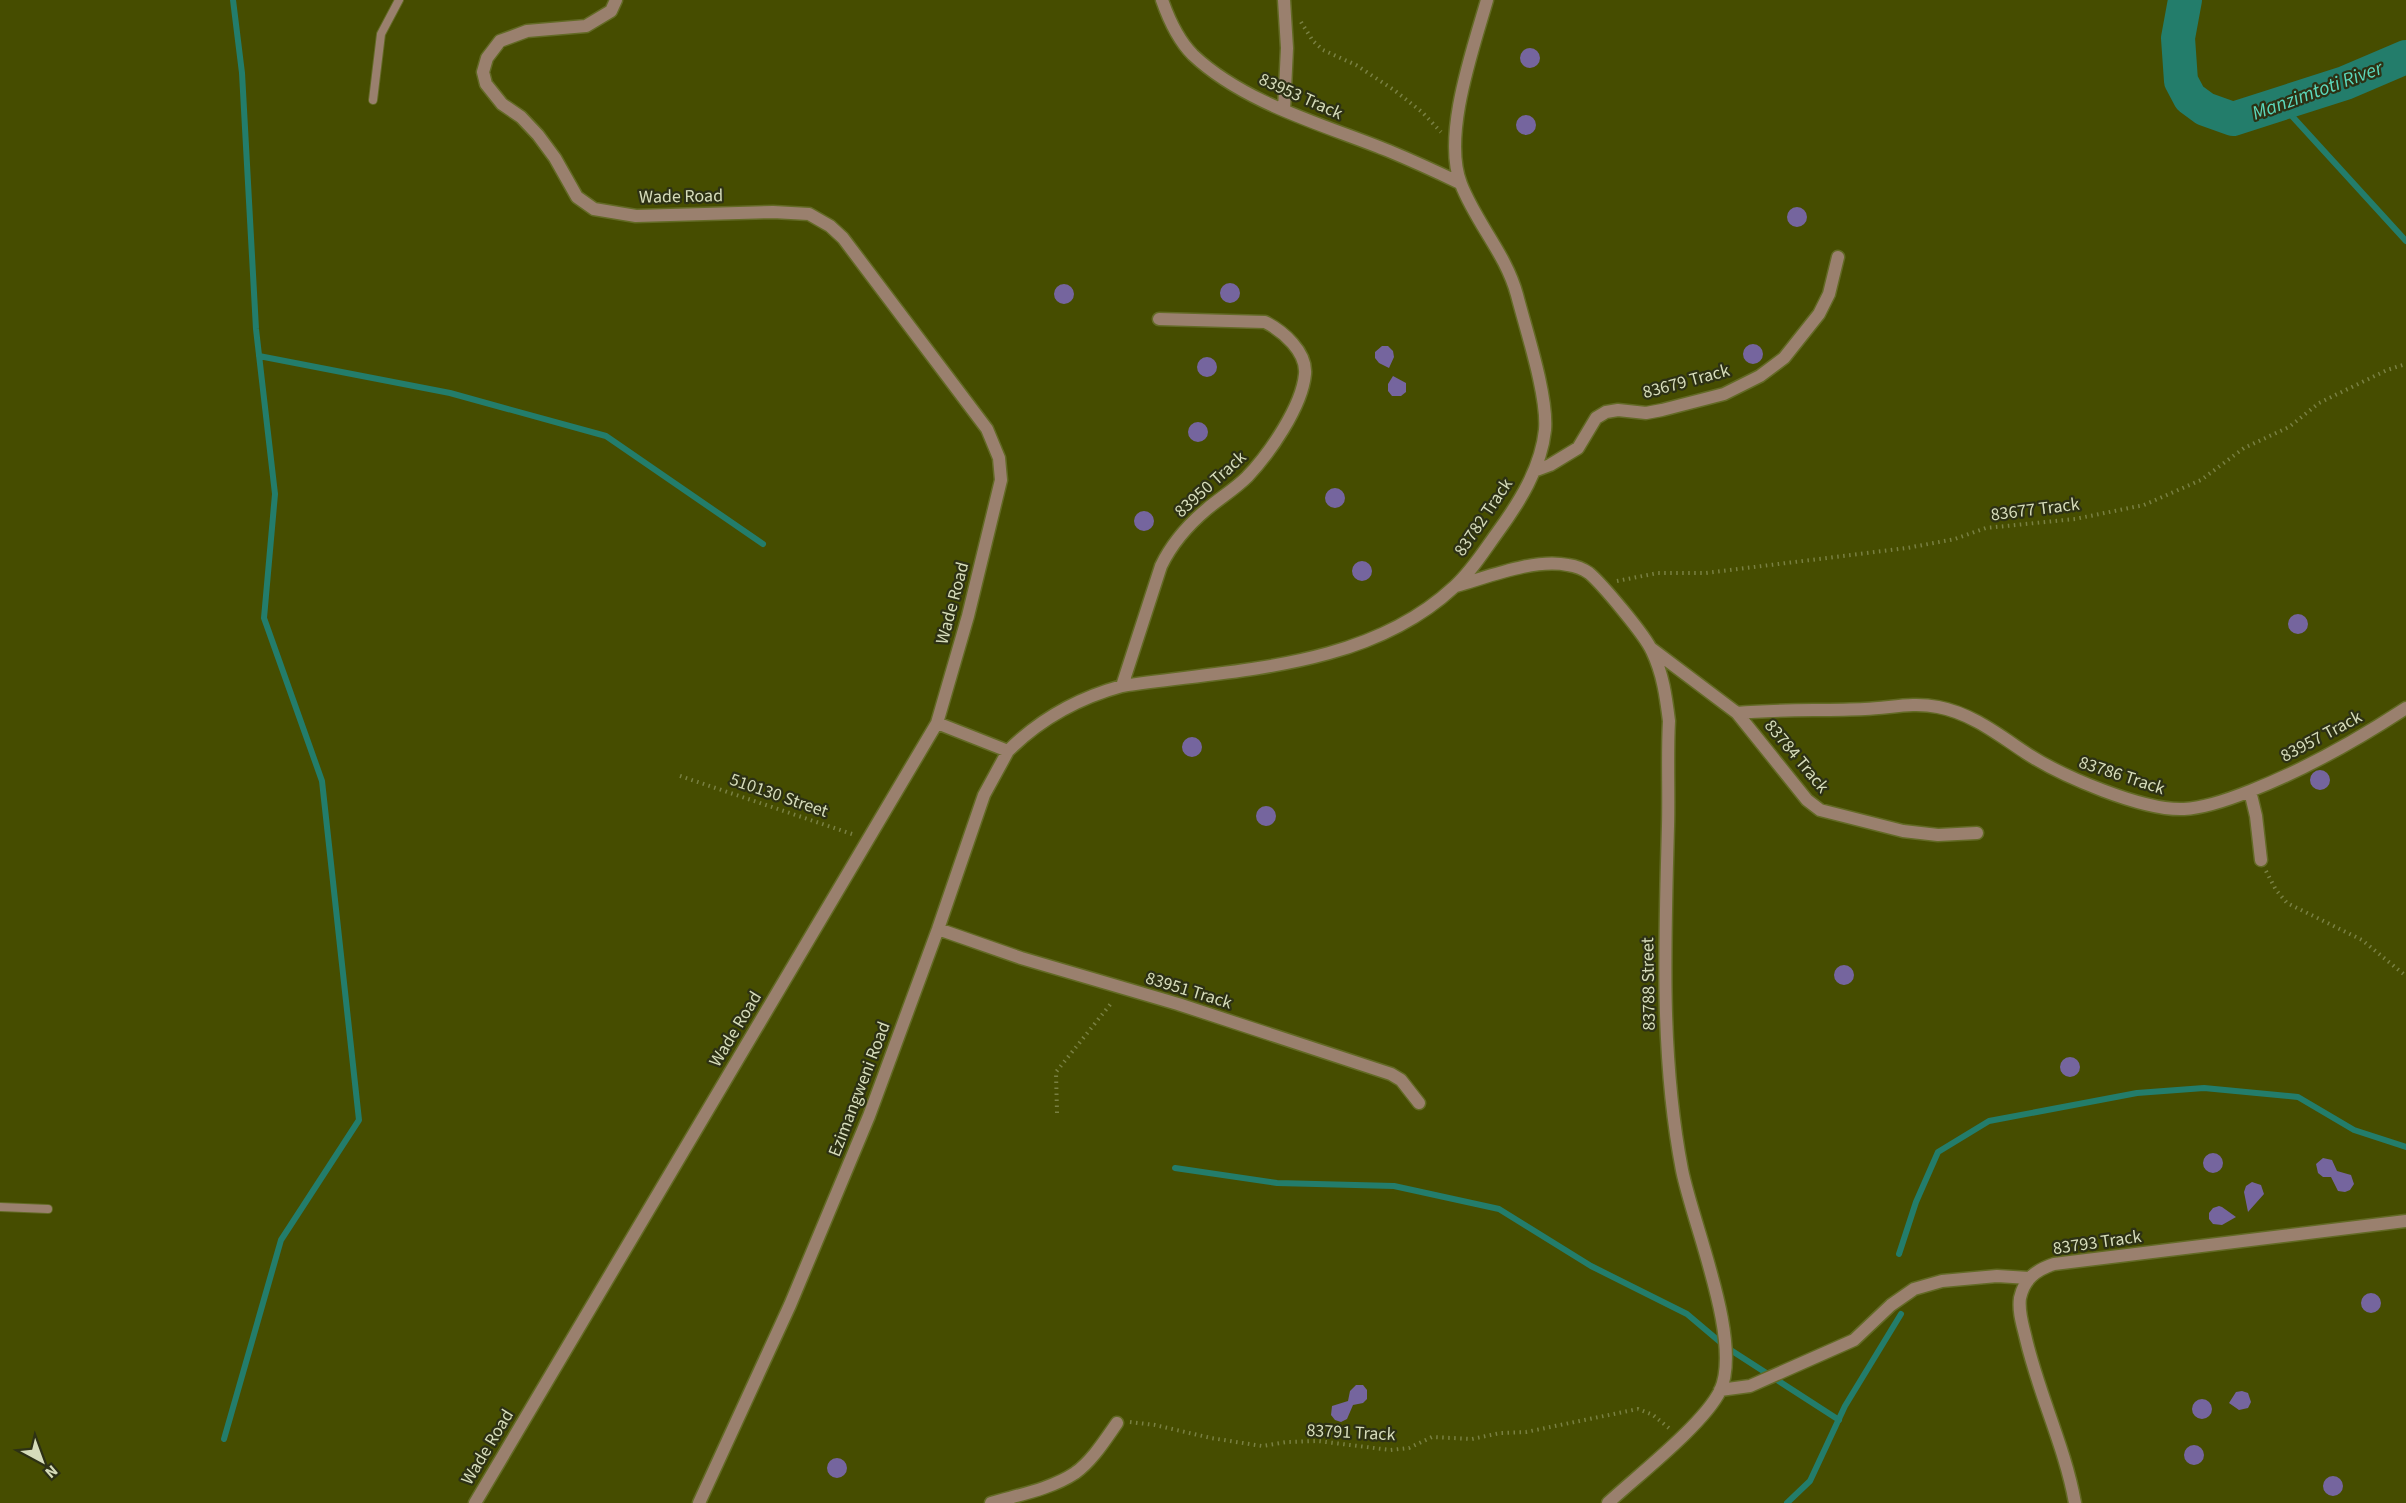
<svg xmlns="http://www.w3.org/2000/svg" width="2406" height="1503" font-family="'Source Sans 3',sans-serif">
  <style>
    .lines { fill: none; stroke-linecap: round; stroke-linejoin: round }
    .stream { stroke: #237d6b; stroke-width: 6 }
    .river { stroke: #237d6b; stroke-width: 34 }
    .building { fill: #75659e }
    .lane-casing { stroke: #636a25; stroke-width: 10 }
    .street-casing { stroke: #636a25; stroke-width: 15 }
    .path { stroke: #798042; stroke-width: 4; stroke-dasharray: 1.5 4.5; stroke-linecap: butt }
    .lane { stroke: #9a806e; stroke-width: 8 }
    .street { stroke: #9a806e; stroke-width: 12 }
    .labels { text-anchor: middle; stroke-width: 4.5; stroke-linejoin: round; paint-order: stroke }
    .street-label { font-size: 18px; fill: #d6dcba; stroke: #2d3114 }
    .water-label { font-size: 20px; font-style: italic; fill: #5cd8bc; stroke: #2d3114 }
  </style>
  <rect width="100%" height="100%" fill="#464d00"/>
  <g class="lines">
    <path class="stream" d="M2281,104L2406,241
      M259,356L450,393L606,436L763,544
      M1175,1168L1277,1183L1394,1186L1499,1209L1591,1266L1687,1314L1726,1347L1839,1420
      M1899,1254L1916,1202L1938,1152L1989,1121L2137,1093L2204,1088L2298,1097L2354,1130L2406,1147
      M224,1439L281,1240L359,1120L322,781L264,618L275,494L256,329L242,73L233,0
      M1787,1503L1810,1481L1845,1406L1901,1314"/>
    <path class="river" d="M2185,0L2178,38L2181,81L2190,98L2205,109L2233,119L2345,83L2406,57"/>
  </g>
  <path class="building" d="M1520 58a10 10 0 1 1 20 0a10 10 0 1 1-20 0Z
    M1516 125a10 10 0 1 1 20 0a10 10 0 1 1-20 0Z
    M1787 217a10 10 0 1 1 20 0a10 10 0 1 1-20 0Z
    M1220 293a10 10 0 1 1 20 0a10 10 0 1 1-20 0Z
    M1054 294a10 10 0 1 1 20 0a10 10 0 1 1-20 0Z
    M1743 354a10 10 0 1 1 20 0a10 10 0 1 1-20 0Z
    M1382,346H1388L1393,351L1394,357L1389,368L1379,363L1375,358V352Z
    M1197 367a10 10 0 1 1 20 0a10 10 0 1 1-20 0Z
    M1393,376L1406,383V392L1401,396H1392L1388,391V384Z
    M1188 432a10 10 0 1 1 20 0a10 10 0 1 1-20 0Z
    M1325 498a10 10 0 1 1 20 0a10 10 0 1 1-20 0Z
    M1134 521a10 10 0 1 1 20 0a10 10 0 1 1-20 0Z
    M1352 571a10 10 0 1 1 20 0a10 10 0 1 1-20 0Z
    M2288 624a10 10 0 1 1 20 0a10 10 0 1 1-20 0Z
    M1182 747a10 10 0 1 1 20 0a10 10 0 1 1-20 0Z
    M2310 780a10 10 0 1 1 20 0a10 10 0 1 1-20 0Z
    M1256 816a10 10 0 1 1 20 0a10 10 0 1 1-20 0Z
    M1834 975a10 10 0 1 1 20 0a10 10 0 1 1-20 0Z
    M2060 1067a10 10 0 1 1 20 0a10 10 0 1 1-20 0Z
    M2203 1163a10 10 0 1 1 20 0a10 10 0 1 1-20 0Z
    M2323,1158L2332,1160L2337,1171L2351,1175L2354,1184L2350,1190L2345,1192L2338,1191L2331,1177H2323L2318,1173L2316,1164Z
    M2252,1182L2261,1185L2264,1194L2248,1212L2244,1192L2246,1186Z
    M2219,1206L2222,1207L2236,1217L2222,1225L2213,1224L2209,1219V1213L2213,1208Z
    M2361 1303a10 10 0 1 1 20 0a10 10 0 1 1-20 0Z
    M1356,1385H1363L1367,1390V1399L1363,1403L1353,1405L1347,1419L1341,1422L1335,1420L1331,1415L1332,1406L1348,1401L1350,1391Z
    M2242,1391L2248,1393L2251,1402L2248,1408L2239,1410L2229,1403L2236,1392Z
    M2192 1409a10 10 0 1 1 20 0a10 10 0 1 1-20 0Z
    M2184 1455a10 10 0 1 1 20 0a10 10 0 1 1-20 0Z
    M827 1468a10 10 0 1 1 20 0a10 10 0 1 1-20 0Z
    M2323 1486a10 10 0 1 1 20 0a10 10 0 1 1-20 0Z"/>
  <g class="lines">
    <defs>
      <path id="lane" d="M373,100L381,34L399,0
        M0,1207L48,1209"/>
      <path id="street" d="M1162,0C1169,20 1178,40 1193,55C1245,104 1325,125 1389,151C1413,161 1437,172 1460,183
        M1284,110L1287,48L1284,0
        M1534,471L1550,465L1578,448L1596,418L1606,412L1618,410L1646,413L1662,410L1724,394L1760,376L1784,358L1819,314L1829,294L1838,257
        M1456,586C1488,577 1534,558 1568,565C1575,566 1582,568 1589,573C1602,584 1645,635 1652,651C1663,674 1666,697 1669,721C1667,756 1669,791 1668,826C1665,941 1660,1056 1682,1170C1693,1225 1743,1342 1720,1391C1703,1425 1637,1476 1608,1503
        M1652,649L1737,713L1807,800L1820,810L1903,831L1938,835L1977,833
        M1122,686L1161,566C1172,543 1188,525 1207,509C1220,498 1235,489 1247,477C1269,454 1302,407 1305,374C1307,352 1283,331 1265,322L1159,319
        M1737,713C1780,709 1822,711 1865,709C1891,708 1912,702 1938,707C1971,713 1999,735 2026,753C2061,776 2143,811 2184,809C2206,808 2230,799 2250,791L2256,816L2261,860
        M1008,751C1040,719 1078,698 1122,686C1235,669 1366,669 1454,587C1471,572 1484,551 1497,533C1519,503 1541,468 1545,430C1548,396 1526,330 1517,295C1506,254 1476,223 1461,184C1442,136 1473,49 1487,0
        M2250,791C2304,770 2357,740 2406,708
        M938,929L1021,958L1178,1004L1391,1074L1401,1080L1419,1103
        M1720,1390L1750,1386L1854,1340L1891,1305L1914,1289L1942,1281L1997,1276L2029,1278
        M475,1503L937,723L968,616L1001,480L999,458L987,429L843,238L830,226L809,214L773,212L636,216L594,209L577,197L555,158L538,135L521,117L502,104L486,84L483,72L487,58L500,41L527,31L586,26L611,11L616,0
        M699,1503L790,1305L869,1116L938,929L984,795L1008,751L937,723
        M991,1503C1018,1495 1051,1489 1075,1473C1092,1461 1105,1440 1117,1423
        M2075,1503C2065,1447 2039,1395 2026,1339C2023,1326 2018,1312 2020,1298C2024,1279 2036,1270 2054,1264L2406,1221"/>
    </defs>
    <use href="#lane" class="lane-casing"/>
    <use href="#street" class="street-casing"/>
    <path class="path" d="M1301,22L1313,41L1323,50L1356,65L1394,90L1422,112L1441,132
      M1617,581L1658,573H1706L1907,548L1955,539L1986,528L2075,519L2144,505L2201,480L2244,448L2289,427L2319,403L2387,370L2406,364
      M680,776L855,835
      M2266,871L2276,890L2287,903L2362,940L2406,976
      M1057,1113L1056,1072L1113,1001
      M1130,1422L1155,1425L1211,1438L1262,1446L1287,1442L1318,1441L1390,1450L1409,1448L1432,1437L1472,1439L1500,1433L1526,1432L1638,1409L1653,1415L1670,1429"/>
    <use href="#lane" class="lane"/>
    <use href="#street" class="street"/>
  </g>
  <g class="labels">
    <g class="street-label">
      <text transform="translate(1301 96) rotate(24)" y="6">83953 Track</text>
      <text transform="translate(681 196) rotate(-1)" y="6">Wade Road</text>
      <text transform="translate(1686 381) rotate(-15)" y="6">83679 Track</text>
      <text transform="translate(1210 484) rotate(-42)" y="6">83950 Track</text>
      <text transform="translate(2035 509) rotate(-7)" y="6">83677 Track</text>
      <text transform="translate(1483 517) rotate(-56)" y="6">83782 Track</text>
      <text transform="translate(952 603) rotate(-75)" y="6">Wade Road</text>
      <text transform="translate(2321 736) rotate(-28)" y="6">83957 Track</text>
      <text transform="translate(1797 756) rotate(50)" y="6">83784 Track</text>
      <text transform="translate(2122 775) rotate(18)" y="6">83786 Track</text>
      <text transform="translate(779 795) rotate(19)" y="6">510130 Street</text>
      <text transform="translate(1648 984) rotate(-91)" y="6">83788 Street</text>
      <text transform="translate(1189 990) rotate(17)" y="6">83951 Track</text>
      <text transform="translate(735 1029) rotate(-59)" y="6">Wade Road</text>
      <text transform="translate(859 1089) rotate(-69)" y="6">Ezimangweni Road</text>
      <text transform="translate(2097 1242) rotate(-8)" y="6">83793 Track</text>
      <text transform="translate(1351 1432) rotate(3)" y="6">83791 Track</text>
      <text transform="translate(487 1447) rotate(-59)" y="6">Wade Road</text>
    </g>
    <g class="water-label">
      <text transform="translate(2317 90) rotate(-20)" y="7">Manzimtoti River</text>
    </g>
  </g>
  <g transform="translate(42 1461) rotate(139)" stroke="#2d3114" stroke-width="4.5" paint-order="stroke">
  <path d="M0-4.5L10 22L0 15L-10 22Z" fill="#d6dcba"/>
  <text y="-9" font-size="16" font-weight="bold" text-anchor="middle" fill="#d6dcba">N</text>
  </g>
</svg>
